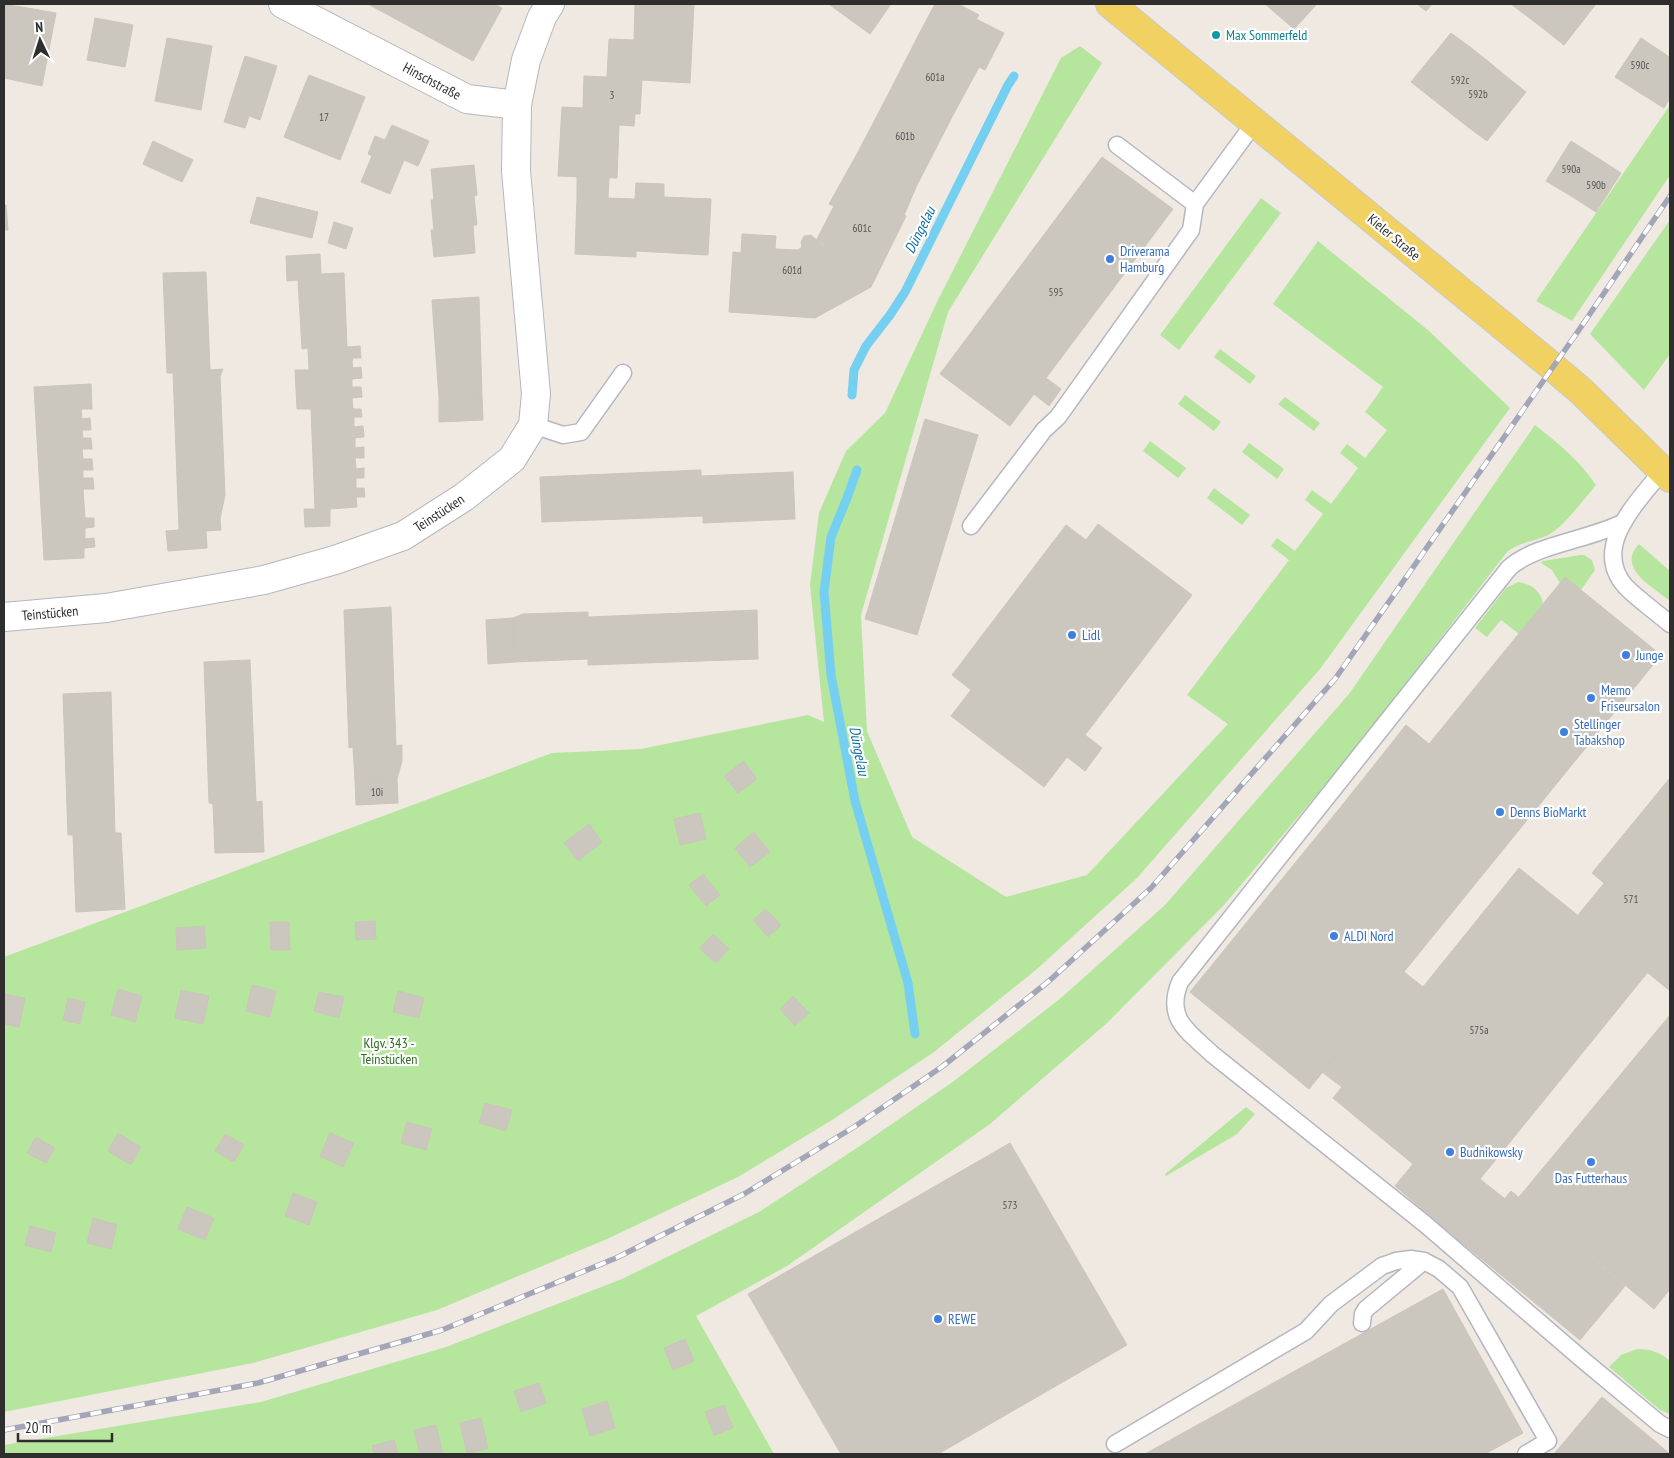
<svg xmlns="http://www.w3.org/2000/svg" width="1674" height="1458" font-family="'PT Sans Narrow',sans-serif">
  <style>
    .green { fill: #b6e59e }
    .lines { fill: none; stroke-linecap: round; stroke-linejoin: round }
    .stream { stroke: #75cff0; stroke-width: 9 }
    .building { fill: #cbc7bf; stroke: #cbc5ba }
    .lane-casing { stroke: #b4b7c1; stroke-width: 19 }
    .street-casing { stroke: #b4b7c1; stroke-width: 30 }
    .primary-casing { stroke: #c9c9c9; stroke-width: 30 }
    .lane { stroke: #fff; stroke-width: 16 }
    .street { stroke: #fff; stroke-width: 28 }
    .primary { stroke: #f2d163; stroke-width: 28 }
    .rail-casing { stroke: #a3a6b8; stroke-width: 5.5 }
    .rail { stroke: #fff; stroke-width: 4; stroke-dasharray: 11; stroke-linecap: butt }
    .culture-dot { fill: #0f9aa8; stroke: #fff; stroke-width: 2 }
    .shop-dot { fill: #3f7fe0; stroke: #fff; stroke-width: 2 }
    .labels { text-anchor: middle; stroke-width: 4.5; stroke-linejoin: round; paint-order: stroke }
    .number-label { font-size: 11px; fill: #555452 }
    .culture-label { font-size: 14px; fill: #0d838f; stroke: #fff; text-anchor: start }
    .street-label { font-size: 14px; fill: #2e2e2e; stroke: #fff }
    .shop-label { font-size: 14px; fill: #366cbe; stroke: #fff; text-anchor: start }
    .park-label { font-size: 14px; fill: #2c6e1b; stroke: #fff }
    .water-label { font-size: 15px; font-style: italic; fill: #0d6fa3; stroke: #fff }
  </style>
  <rect width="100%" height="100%" fill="#efe9e1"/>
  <path class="green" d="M1080,46L1102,63L948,312L861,615L867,731L912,837L1006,897L1087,875L1228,724L1187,695L1289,560L1271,546L1277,538L1295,551L1323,514L1305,500L1312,490L1331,504L1358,468L1340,453L1347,444L1365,458L1387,430L1365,412L1383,387L1273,304L1318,241L1429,331L1510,408L1320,669L1137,878L1037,969L934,1052L832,1120L738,1177L607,1239L437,1310L253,1363L4,1412V957L552,753L641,749L808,715L824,722L810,585L819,513L846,451L885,413L938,300L1061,58Z
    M1670,105V175L1572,321L1536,301Z
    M1261,198L1281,213L1179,350L1160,335Z
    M1670,220V354L1644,390L1590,334Z
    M1220,349L1256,376L1250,384L1214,357Z
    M1185,395L1221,422L1214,431L1178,404Z
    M1285,397L1320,423L1314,431L1278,404Z
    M1535,425C1559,444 1578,459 1596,485C1585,498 1564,526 1550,534C1536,542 1520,541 1507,552L1355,749L1225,904L1107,1023L990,1124L787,1266L696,1316L774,1454H4V1445L261,1402L446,1347L622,1279L759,1212L860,1146L954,1081L1061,998L1165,905L1349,694Z
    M1150,441L1186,468L1178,478L1143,451Z
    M1249,443L1284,469L1277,479L1242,452Z
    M1214,488L1250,515L1242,525L1207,498Z
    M1639,544L1670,571V601C1653,587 1616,568 1639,544Z
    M1580,555H1584L1592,560L1595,570L1581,590L1565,577L1560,583L1552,570L1541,563L1543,561Z
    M1518,582C1531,584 1540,590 1543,603L1519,634L1501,620L1487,637L1475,628L1506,588Z
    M1246,1107L1255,1114L1237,1134L1166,1176L1165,1174Z
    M1637,1349C1651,1349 1660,1352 1670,1361V1414L1660,1410L1609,1367L1621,1355Z"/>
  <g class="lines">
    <path class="stream" d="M852,395L854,370L866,346L890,315L905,292L1008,85L1014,76
      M857,470L847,498L831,537L824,592L831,675L855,801L908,983L915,1034"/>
  </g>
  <path class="building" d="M4,4L56,13L42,86L4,78Z
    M368,4H494L502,8L473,61Z
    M635,4H694L690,83L642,80L640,114H635L634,126L619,125L617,178L558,176L562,107L583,108L584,76L607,77L609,39L634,40Z
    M831,4H891L870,34L830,5Z
    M935,4H958L979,15L976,19L1004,33L985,70L918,36Z
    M1265,4H1317L1294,29Z
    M1417,4H1432L1426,11Z
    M1511,4H1536L1527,16Z
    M1536,4H1566L1545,30L1527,16Z
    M1566,4H1596L1564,45L1545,30Z
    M95,18L133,25L125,67L87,60Z
    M1451,33L1470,47L1430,97L1411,82Z
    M918,36L979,67L952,117L892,87Z
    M167,38L212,46L201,110L155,101Z
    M1641,38L1665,54L1640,93L1615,77Z
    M1470,47L1489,62L1449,112L1430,97Z
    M1665,54L1670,58V98L1664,108L1640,93Z
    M245,56L277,66L260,120L249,116L245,128L224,122Z
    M1489,62L1507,77L1468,127L1449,112Z
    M309,75L365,97L340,160L284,137Z
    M1507,77L1526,92L1487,141L1468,127Z
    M892,87L952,117L917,185L857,154Z
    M392,125L429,141L418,166L404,160L390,194L361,182L372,156L368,154L375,136L385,140Z
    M153,141L193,160L182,182L143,164Z
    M1571,141L1596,157L1571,196L1546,181Z
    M857,154L917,185L904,215L906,216L871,287L817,239L834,206L829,204Z
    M1102,157L1173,209L1046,378L1061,389L1049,406L1034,394L1010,426L940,374Z
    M1596,157L1621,173L1596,212L1571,196Z
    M474,165L477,195L474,196L477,225H473L475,253L434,257L431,230H434L431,200H434L431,169Z
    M577,177L609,178L608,198L635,199L636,183L664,184V197L711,199L708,255L636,251V257L575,254L577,197Z
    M257,197L318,212L312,238L250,223Z
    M4,205H6L8,230H4Z
    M334,222L353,228L346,249L328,243Z
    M742,234L776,236L775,249L798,250L802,247L801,242L804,236L811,235L871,287L815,318L729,312L733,252L741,253Z
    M320,254L321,274L344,273L347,347L360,346L361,358H353L352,362L353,368L361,367L362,378L352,379V387H361L362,397L352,398L353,409H361L362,417H354V427L363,426L364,437L355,438V448L364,447V458H355L356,469L364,468V478H356V488H364L365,497H356L357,507L330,509V526L305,527L304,509H315L311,409H297L295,370H309L308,348L302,349L298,280L287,281L286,256Z
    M206,272L210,370L223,369L220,376L225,495L220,519L221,530L206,531L207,548L168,551L166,531L179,530L173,373H167L163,273Z
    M479,297L482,396L439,398L432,300Z
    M91,384L92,409H81L82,419L90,418L91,430H82L83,438H91L92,449H82L83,459H92L93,470H83V478H93L94,489H83L85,518H94V527L85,528V539L94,538L95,547L84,548V558L44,560L34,387Z
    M482,396L483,420L439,422V398Z
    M925,419L978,435L917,635L865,619Z
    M701,470V476L793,472L795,519L703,523V516L542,522L540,477Z
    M1098,524L1192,595L1085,735L1102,748L1085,771L1067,757L1044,787L951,716L971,690L952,675L1066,525L1086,540Z
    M1565,577L1661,655L1463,899L1344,803L1406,725L1429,744Z
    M391,607L396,746L402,745V761L397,779L355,781L353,747L349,748L344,610Z
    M757,610L758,659L588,665V659L515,662L513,618L523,614L588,612V617Z
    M513,618L515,662L488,664L486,620Z
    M250,660L256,802L262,801L264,852L215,853L213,804L209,803L204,662Z
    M111,692L115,833H121L125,909L76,912L73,835H68L63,694Z
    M744,761L757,779L738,793L724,776Z
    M1670,778V803L1604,883L1592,873Z
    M397,779L398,803L356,805L355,781Z
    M1344,803L1463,899L1309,1089L1190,992Z
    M1670,803V991L1578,915Z
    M700,813L706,839L680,845L674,819Z
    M589,824L602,842L578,861L564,843Z
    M754,832L770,852L750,867L735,848Z
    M1519,868L1648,972L1480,1179L1505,1199L1466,1246L1395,1186L1413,1164L1333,1098L1342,1087L1322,1072L1404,972L1423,987Z
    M703,874L720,895L706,906L689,885Z
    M766,909L781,925L768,937L753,920Z
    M375,921L376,939L356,940L355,922Z
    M270,922H289L290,950H271Z
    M204,926L206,948L177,950L176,928Z
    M713,934L729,949L716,963L699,948Z
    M252,985L276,991L270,1017L246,1011Z
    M118,989L142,996L135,1022L111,1015Z
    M181,990L209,996L203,1024L175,1018Z
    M398,991L424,998L419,1018L393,1012Z
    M319,992L344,997L339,1018L314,1011Z
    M4,994L25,998L19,1027L4,1024Z
    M793,996L809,1013L795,1026L780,1009Z
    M68,998L85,1002L80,1024L63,1020Z
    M1670,1015V1289L1654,1309L1519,1197Z
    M485,1103L512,1110L506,1131L479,1123Z
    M407,1122L432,1129L426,1150L401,1143Z
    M118,1133L141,1147L131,1165L108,1151Z
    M330,1133L354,1143L343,1167L320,1156Z
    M225,1134L244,1145L234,1162L215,1151Z
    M36,1137L55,1148L46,1163L27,1153Z
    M1010,1143L1127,1345L938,1454H841L748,1294Z
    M1511,1191L1625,1286L1580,1340L1466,1246Z
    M293,1193L317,1202L309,1225L285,1216Z
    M187,1207L214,1218L205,1240L178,1229Z
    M93,1218L117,1225L111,1249L87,1243Z
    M30,1226L56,1233L51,1252L25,1245Z
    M1443,1289L1523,1433L1485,1454H1145Z
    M685,1339L694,1361L673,1370L664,1348Z
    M539,1383L546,1403L521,1412L514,1391Z
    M1602,1397L1670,1454H1554Z
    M607,1401L615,1428L590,1436L582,1409Z
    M724,1405L733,1428L714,1435L705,1412Z
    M481,1418L488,1448L467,1454L460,1423Z
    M436,1425L443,1454H420L414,1430Z
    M394,1440L398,1454H374L372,1446Z"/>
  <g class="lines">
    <defs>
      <path id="lane" d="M1117,145L1195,204
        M533,425L563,435L581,432L623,373
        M1662,471C1638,502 1590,547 1626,587C1639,600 1656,612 1670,624
        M1624,522C1590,540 1535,544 1509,568L1180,982C1165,1019 1188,1031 1212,1054L1425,1224L1583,1360L1660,1424L1670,1429
        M971,526L1044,430L1058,417L1191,230L1195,204L1255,122
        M1362,1323L1363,1314L1366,1309L1424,1261
        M1115,1444L1306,1331L1331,1304L1382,1266L1396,1261L1411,1259L1424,1261L1439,1269L1460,1287L1548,1441L1526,1454"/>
      <path id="street" d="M283,4L467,99L517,105
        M4,617L106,608L264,580L335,560L403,536L464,497L512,459L533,425L536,394L516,171L517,105L526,60L542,17L550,4"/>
      <path id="primary" d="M1110,4L1548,363L1581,391L1670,478"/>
    </defs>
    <use href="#lane" class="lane-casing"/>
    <use href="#street" class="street-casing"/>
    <use href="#primary" class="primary-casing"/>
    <use href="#lane" class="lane"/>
    <use href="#street" class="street"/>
    <use href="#primary" class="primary"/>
    <defs>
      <path id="rail" d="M4,1430L258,1383L442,1330L616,1258L744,1194L854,1127L943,1066L1049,981L1151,888L1335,679L1581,327L1670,196"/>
    </defs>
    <use href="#rail" class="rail-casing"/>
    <use href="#rail" class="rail"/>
  </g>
  <circle class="culture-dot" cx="1216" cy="35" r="5"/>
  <g class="shop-dot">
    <circle cx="1110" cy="259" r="5"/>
    <circle cx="1072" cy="635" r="5"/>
    <circle cx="1626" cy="655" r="5"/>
    <circle cx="1591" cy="698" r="5"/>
    <circle cx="1564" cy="732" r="5"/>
    <circle cx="1500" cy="812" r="5"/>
    <circle cx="1334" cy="936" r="5"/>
    <circle cx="1450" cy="1152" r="5"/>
    <circle cx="1591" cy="1162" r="5"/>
    <circle cx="938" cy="1319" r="5"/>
  </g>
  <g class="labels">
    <g class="number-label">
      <text x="1640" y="69">590c</text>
      <text x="935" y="81">601a</text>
      <text x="1460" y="84">592c</text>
      <text x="1478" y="98">592b</text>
      <text x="612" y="99">3</text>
      <text x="324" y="121">17</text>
      <text x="905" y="140">601b</text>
      <text x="1571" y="173">590a</text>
      <text x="1596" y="189">590b</text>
      <text x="862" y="232">601c</text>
      <text x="792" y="274">601d</text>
      <text x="1056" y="296">595</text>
      <text x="377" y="796">10i</text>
      <text x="1631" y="903">571</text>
      <text x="1479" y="1034">575a</text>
      <text x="1010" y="1209">573</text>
    </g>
    <g class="culture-label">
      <text x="1226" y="40">Max Sommerfeld</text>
    </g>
    <g class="street-label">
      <text transform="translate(432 81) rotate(28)" y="5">Hinschstraße</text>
      <text transform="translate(1394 237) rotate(40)" y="5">Kieler Straße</text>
      <text transform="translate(439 513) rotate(-33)" y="5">Teinstücken</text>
      <text transform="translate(50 613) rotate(-5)" y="5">Teinstücken</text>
    </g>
    <g class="shop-label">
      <text x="1120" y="256">Driverama<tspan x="1120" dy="16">Hamburg</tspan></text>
      <text x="1082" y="640">Lidl</text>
      <text x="1636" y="660">Junge</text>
      <text x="1601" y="695">Memo<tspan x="1601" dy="16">Friseursalon</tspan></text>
      <text x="1574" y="729">Stellinger<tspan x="1574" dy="16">Tabakshop</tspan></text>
      <text x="1510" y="817">Denns BioMarkt</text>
      <text x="1344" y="941">ALDI Nord</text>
      <text x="1460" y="1157">Budnikowsky</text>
      <text x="1591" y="1183" text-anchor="middle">Das Futterhaus</text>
      <text x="948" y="1324">REWE</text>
    </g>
    <g class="park-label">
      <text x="389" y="1048">Klgv. 343 -<tspan x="389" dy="16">Teinstücken</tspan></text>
    </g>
    <g class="water-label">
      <text transform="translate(920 230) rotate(-63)" y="5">Düngelau</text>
      <text transform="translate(859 751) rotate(79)" y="5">Düngelau</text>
    </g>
  </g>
  <rect width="1674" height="1458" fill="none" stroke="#2e2e2e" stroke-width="10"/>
  <g transform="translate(40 40) rotate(356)" stroke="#ffffff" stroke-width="4" paint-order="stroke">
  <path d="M0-4L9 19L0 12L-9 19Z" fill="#2e2e2e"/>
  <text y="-8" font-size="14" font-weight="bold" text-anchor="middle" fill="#2e2e2e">N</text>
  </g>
  <path d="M18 1433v8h94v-8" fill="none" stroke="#2e2e2e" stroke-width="2.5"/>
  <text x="25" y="1433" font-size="15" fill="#2e2e2e" stroke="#ffffff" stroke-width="4" paint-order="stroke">20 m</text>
</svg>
